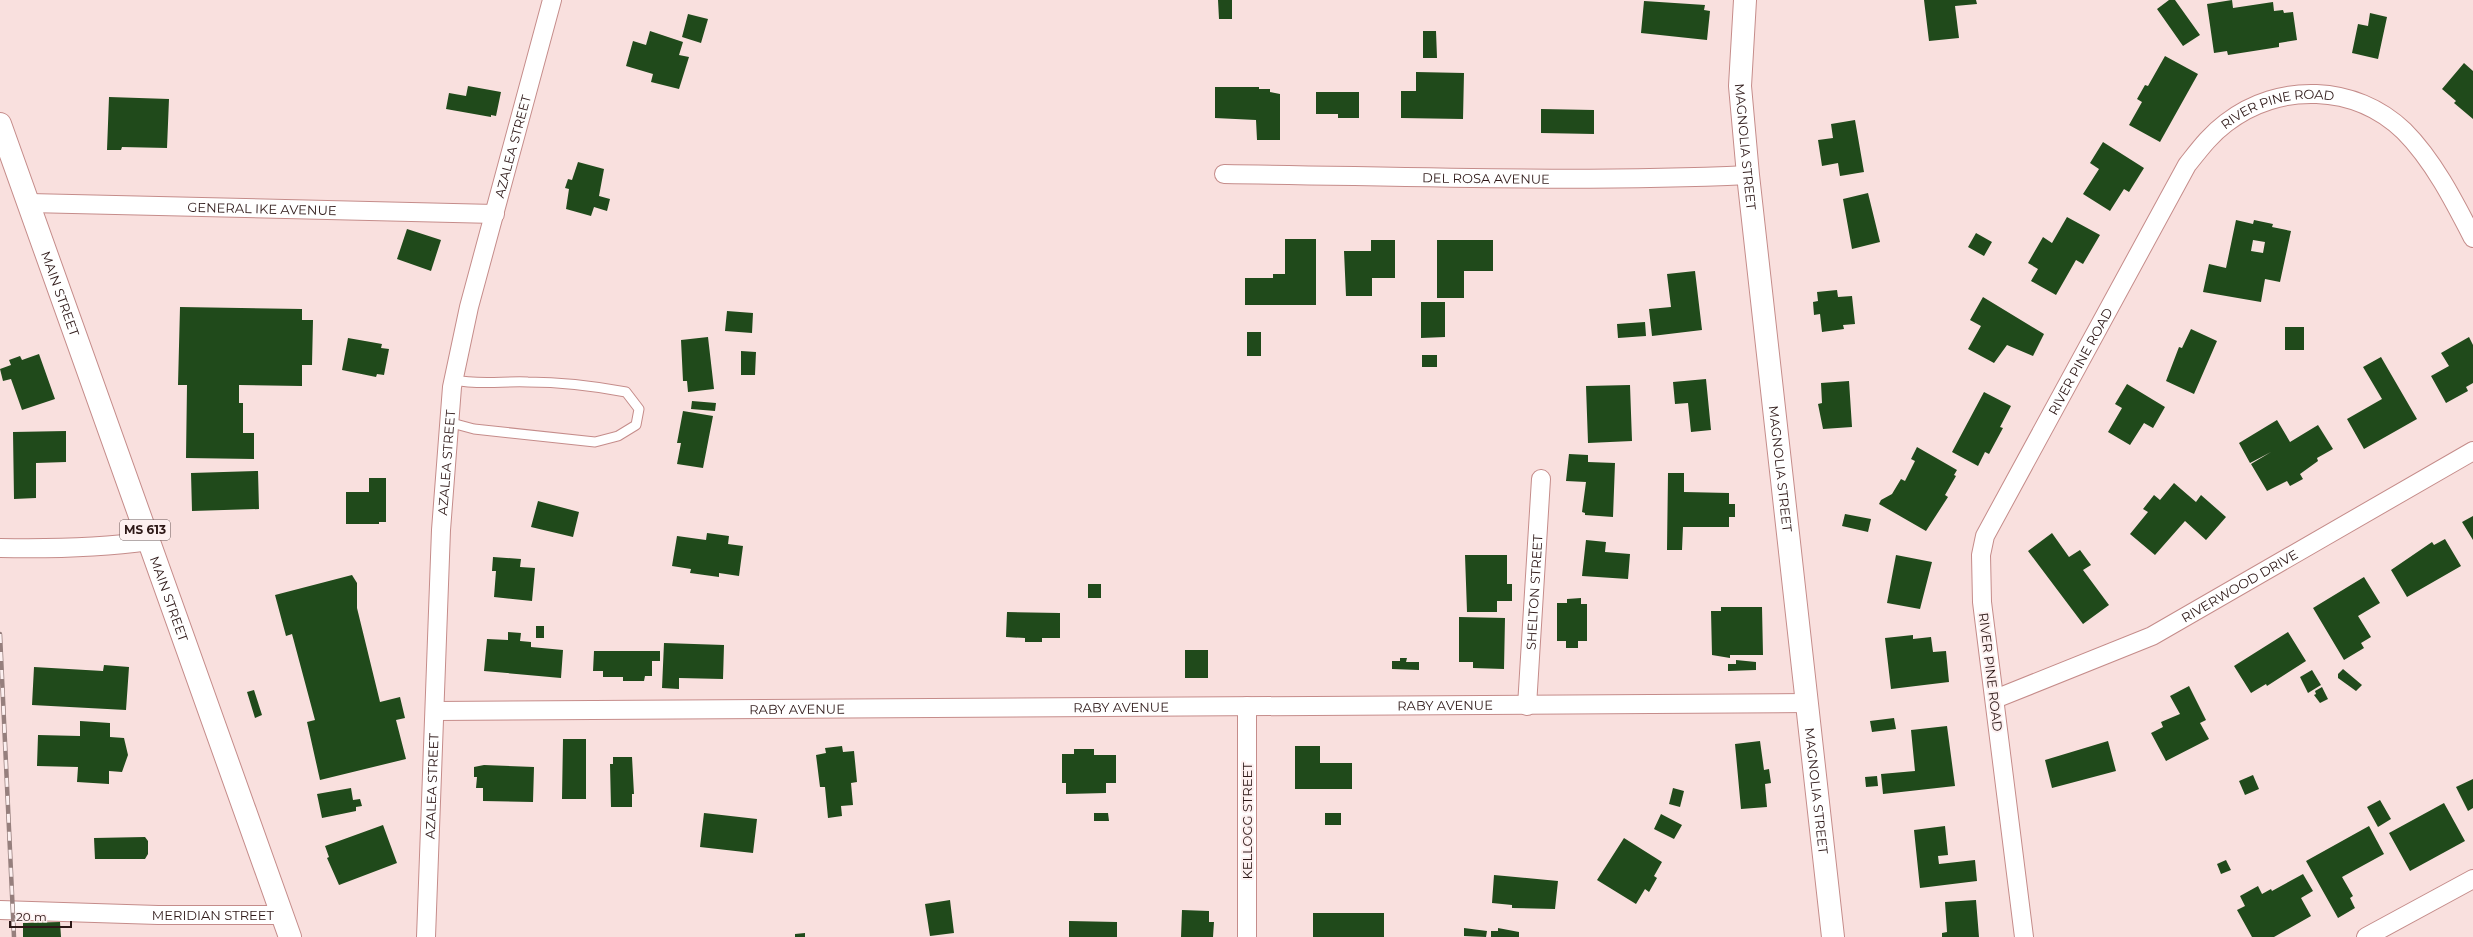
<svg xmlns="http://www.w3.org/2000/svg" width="2473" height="937" font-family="Montserrat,sans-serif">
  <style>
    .building { fill: #204a1b; fill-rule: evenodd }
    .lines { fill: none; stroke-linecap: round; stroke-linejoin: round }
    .service-casing { stroke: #c58c8a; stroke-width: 11 }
    .minor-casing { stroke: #c58c8a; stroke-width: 20 }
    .tertiary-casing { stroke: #c58c8a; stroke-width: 24 }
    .primary-casing { stroke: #c58c8a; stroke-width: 24 }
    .service { stroke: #fff; stroke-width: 9 }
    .minor { stroke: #fff; stroke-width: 18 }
    .tertiary { stroke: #fff; stroke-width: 22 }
    .primary { stroke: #fff; stroke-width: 22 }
    .rail-casing { stroke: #967f7d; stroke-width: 4.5 }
    .rail { stroke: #fdf0f0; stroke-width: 3; stroke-dasharray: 9; stroke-linecap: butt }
    .labels { text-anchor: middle; stroke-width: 4; stroke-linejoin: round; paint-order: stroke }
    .shield { fill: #fdf0f0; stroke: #6b5958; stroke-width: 1 }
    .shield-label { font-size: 12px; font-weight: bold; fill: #2d1817 }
    .street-label { font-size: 13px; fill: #2d1817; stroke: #fdf0f0 }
  </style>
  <rect width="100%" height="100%" fill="#f9e0de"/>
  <path class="building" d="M1218,0H1232V19H1219Z
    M1924,0H1976L1977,4L1955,6L1959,38L1929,41Z
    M2169,0H2175L2200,35L2183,46L2157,9Z
    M2232,0L2233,8L2273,2L2274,11L2283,10L2284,13L2293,12L2297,40L2279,43V47L2228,55L2227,51L2214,53L2207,4Z
    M1644,1L1705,5L1704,10L1710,11L1707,40L1641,33Z
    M2370,13L2387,17L2378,59L2352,53L2358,24L2368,26Z
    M688,14L708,19L701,43L682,37Z
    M650,31L683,42L679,55L689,57L679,89L651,82L653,74L626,66L633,41L646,45Z
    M1423,31H1436L1437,58H1423Z
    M2165,56L2198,74L2160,142L2129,125L2142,102L2137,99L2145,85L2148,86Z
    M2464,63L2473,71V119L2454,103L2456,101L2442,89Z
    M1416,72L1464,73L1463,119L1401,118V91H1416Z
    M468,86L501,92L496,116L491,115V117L446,109L449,93L466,96Z
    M1215,87H1259V89H1270V92L1280,94V140H1257L1256,120L1215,118Z
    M1316,92H1359V118H1338V114H1316Z
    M109,97L169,99L167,148L122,147L121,150H107Z
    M1541,109L1594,110V134L1541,133Z
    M1855,120L1864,172L1840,176L1838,163L1822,166L1818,140L1833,138L1831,124Z
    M2103,142L2144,168L2129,192L2124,189L2110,211L2083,194L2099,169L2090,163Z
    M578,162L604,169L599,196L610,199L607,211L594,207L591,216L566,209L569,189L565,188L568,179L572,180Z
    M1868,193L1880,242L1852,249L1843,199Z
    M2067,217L2100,235L2083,264L2076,260L2056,295L2031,281L2038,269L2028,263L2043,237L2052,243Z
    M2236,220L2253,224L2254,220L2273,224L2272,227L2291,231L2280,282L2265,279L2261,302L2203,292L2209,264L2226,268ZM2253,240L2265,242L2263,253L2251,251Z
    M407,229L441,240L431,271L397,259Z
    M1976,233L1992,242L1984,256L1968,247Z
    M1285,239H1316V305H1245V278H1273V274H1285Z
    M1371,240H1395V278H1372V296H1346L1344,251H1371Z
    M1437,240H1493V271H1464V298H1437Z
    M1695,271L1702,330L1652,336L1649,309L1671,307L1667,274Z
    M1837,290L1838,297L1852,296L1855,324L1843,325L1844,329L1822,332L1820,314L1814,315L1813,302L1818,301L1817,292Z
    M1983,297L2044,334L2033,356L2007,345L1994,363L1968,349L1981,326L1970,320Z
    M1421,302H1445V337L1421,338Z
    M180,307L302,309V320H313L312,365H302V386L239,385V403H243V433H254V459L186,458L187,385H178Z
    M727,311L753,313L752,333L725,331Z
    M1645,322L1646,336L1618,338L1617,324Z
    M2285,327H2304V350H2285Z
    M2191,329L2217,341L2194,394L2166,381L2179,347L2182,348Z
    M1247,332H1261V356H1247Z
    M708,337L714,389L688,392L687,381H683L681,340Z
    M2469,337L2473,345V383L2466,387L2468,391L2446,403L2431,376L2449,366L2441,353Z
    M348,338L382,344L381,348L389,349L384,375L377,374L376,377L342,370Z
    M741,351L756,352L755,375H741Z
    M39,354L55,399L22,410L11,379L3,381L0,369L11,365L9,360L20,356L22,360Z
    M1422,355H1437V367H1422Z
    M2381,357L2417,419L2364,449L2347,419L2382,399L2363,367Z
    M1706,379L1711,430L1691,432L1688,403L1675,404L1673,382Z
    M1849,381L1852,427L1823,429L1818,404L1822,403L1821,383Z
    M2127,384L2165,407L2153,428L2144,423L2130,445L2108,432L2122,408L2115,404Z
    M1630,385L1632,441L1588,443L1586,386Z
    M1984,392L2011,406L2000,427L2003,428L1989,454L1985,452L1978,466L1952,452Z
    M692,401L716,403L715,411L691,409Z
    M683,411L713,416L703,468L677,464L681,443H677Z
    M2277,420L2290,442L2318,425L2333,449L2317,458L2318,461L2300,474L2303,479L2290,486L2287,481L2267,491L2251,464L2271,452L2250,463L2239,443Z
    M66,431V462L36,463V498L14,499L13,432Z
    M1917,447L1957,470L1954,475L1956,476L1945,495L1948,497L1926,531L1879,504L1881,500L1892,494L1901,479L1905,481L1915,461L1911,459Z
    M1569,454L1588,455V462L1615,463L1613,517L1585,515V513L1582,512L1586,482L1566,481Z
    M258,471L259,509L192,511L191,473Z
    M1668,473H1684V492L1729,493V504H1735V517H1729V527H1683L1682,550H1667Z
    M369,478H386V522H379V524H346V492H369Z
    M2174,483L2196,502L2201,495L2226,517L2206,540L2185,521L2155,555L2130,534L2148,512L2143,509L2154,495L2160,500Z
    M538,501L579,512L573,537L531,527Z
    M1845,514L1871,519L1868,532L1842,526Z
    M2473,516V540L2462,522Z
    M707,533L729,536L728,544L743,546L739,576L719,573V577L690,573L691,569L672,566L677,536L706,540Z
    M2052,533L2069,557L2080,550L2091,565L2083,570L2109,605L2083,624L2028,551Z
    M2445,539L2461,566L2407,597L2391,570L2432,542L2434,545Z
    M1586,540L1606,542L1605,552L1630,554L1628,579L1582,576Z
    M1465,555H1507V584H1512V601H1497V612H1467Z
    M1896,555L1932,562L1920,609L1887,603Z
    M493,557L521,559L520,567L535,568L532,601L494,597L496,571H492Z
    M352,575L357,583V608L380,702L400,697L405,718L396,720L406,759L320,780L307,722L315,720L292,634L286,636L275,595Z
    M2364,577L2380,603L2358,616L2371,637L2361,643L2364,648L2344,660L2313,608Z
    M1088,584H1101V598H1088Z
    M1581,598V604H1587V641H1578V648H1566V641H1557V603H1567V599Z
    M1721,607H1762L1763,655H1730V658L1712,655L1711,611H1721Z
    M1007,612L1060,613V638H1042V642H1025V638L1006,637Z
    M1459,617L1505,618L1504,669L1473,668V662H1459Z
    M536,626H544V638H536Z
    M508,632L521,633L520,641L531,642V647L563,650L561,678L484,671L487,639L508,640Z
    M2288,632L2306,661L2267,686L2266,684L2251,693L2234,666Z
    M1913,635V639L1931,637L1933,652L1946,651L1949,682L1891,689L1885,638Z
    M664,643L724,645L723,679L679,678V689L662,688Z
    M1185,650H1208V678H1185Z
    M594,651H660V661H652V676H645L644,681H623V677H603V671H593Z
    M1400,658H1407L1406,662H1419V670L1392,669V661H1400Z
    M1736,660L1756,662V670L1728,671V664H1736Z
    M104,665L129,667L126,710L32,705L34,667L103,671Z
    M2343,669L2362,685L2356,691L2338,678V674Z
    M2312,670L2321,685L2308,693L2300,677Z
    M2189,686L2206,720L2200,723L2209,739L2166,761L2151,733L2163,727L2161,722L2180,714L2170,696Z
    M2322,687L2328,699L2320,703L2314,695L2316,694L2315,691Z
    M254,690L262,715L255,718L247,692Z
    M1894,718L1896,729L1872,732L1870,721Z
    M80,721L110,723V737L124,738L128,755L122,772L109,771V784L77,782L78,767L37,766L38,735L80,736Z
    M1947,726L1955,786L1883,794L1881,774L1915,771L1911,730Z
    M563,739H586V799H562Z
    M1760,741L1764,770L1769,769L1771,783L1765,784L1767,807L1741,809L1735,744Z
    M2108,741L2116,771L2052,788L2045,760Z
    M842,746L843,752L854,751L857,782L851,783L853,805L841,806L842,816L828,818L825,787H820L816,755L826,753L825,748Z
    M1295,746H1320V763H1352V789H1295Z
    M1074,749H1094V755H1116V783H1106V793L1066,794V783H1062V754H1074Z
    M613,757H632L634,794H632V807H611L610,764H613Z
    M484,765L534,767L533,802L483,801V788H476L477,777H474V767Z
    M2253,775L2259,789L2245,795L2239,781Z
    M1877,776L1878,786L1866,787L1865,777Z
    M2473,779V808L2468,811L2456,787Z
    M351,788L353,800L360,799L362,806L356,807V811L322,818L317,794Z
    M1673,788L1684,791L1680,807L1669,804Z
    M2380,800L2391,819L2378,827L2367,807Z
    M2444,803L2465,841L2410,871L2389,833Z
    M704,813L757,819L753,853L700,847Z
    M1094,813H1108L1109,821H1094Z
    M1325,813H1341V825H1325Z
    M1661,814L1682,825L1674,839L1654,829Z
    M383,825L397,863L339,885L327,858L329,857L325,846Z
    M1945,826L1948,855L1938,856L1939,864L1975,860L1977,881L1920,888L1914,830Z
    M2369,826L2384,854L2342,877L2353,896L2350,898L2355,908L2338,918L2306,861Z
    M145,837L148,841V854L145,859H95L94,838Z
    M1624,838L1662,862L1654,876L1657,878L1649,892L1645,889L1636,904L1597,880Z
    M2226,860L2231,870L2221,874L2217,864Z
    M2303,874L2313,891L2301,898L2311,916L2274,937H2252L2237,910L2245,906L2240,896L2258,886L2262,894L2271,889L2272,891Z
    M1494,875L1558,881L1555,909L1512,908V905L1492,903Z
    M950,900L954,933L930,936L925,904Z
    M1976,900L1979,937H1942V933L1947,932L1945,902Z
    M1182,910L1209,911V922H1214L1213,937H1181Z
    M1313,913H1384V937H1313Z
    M1069,921L1117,922V937H1069Z
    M60,922L61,937H23V923Z
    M1464,928L1487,931L1486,937L1464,936Z
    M1498,928L1519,932V937H1491V931H1498Z
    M805,933V937H795V934Z"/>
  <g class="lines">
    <defs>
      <path id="service" d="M448,422L474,429L595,442L618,436L636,425L639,409L626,392C594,386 561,382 528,382C503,381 478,385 454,380"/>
      <g id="minor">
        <path id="s1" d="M1224,174C1398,176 1573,183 1748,175"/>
        <path id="s2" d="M29,203L495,214"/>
        <path d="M0,548C50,549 99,548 149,541"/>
        <path id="s3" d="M1995,699L2152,636L2473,451"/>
        <path d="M1247,706V937"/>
        <path id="s4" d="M1527,706L1541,479"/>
        <path id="s5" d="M435,711L1807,703"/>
        <path id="s6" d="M0,910L158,915H282"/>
        <path id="s7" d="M426,937L441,530L452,387L469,307L552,0"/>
        <path id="s8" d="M2024,937L1982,602L1981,555L1985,536L2187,165C2199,150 2210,135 2226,123C2279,82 2355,84 2404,131C2433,160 2454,201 2473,238"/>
        <path d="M2366,937L2473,879"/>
      </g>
      <g id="tertiary">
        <path id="s9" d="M1745,0L1740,86L1748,175L1833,937"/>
      </g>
      <g id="primary">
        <path id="s10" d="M0,124L290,937"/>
      </g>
    </defs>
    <use href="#service" class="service-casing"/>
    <use href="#minor" class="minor-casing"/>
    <use href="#tertiary" class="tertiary-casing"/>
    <use href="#primary" class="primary-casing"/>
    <use href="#service" class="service"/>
    <use href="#minor" class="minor"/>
    <use href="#tertiary" class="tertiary"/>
    <use href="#primary" class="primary"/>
    <defs>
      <path id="rail" d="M0,634L14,937"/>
    </defs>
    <use href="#rail" class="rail-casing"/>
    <use href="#rail" class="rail"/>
  </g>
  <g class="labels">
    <rect class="shield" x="120" y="520" width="50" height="20" rx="3"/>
    <g class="shield-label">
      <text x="145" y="534">MS 613</text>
    </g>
    <g class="street-label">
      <text dy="5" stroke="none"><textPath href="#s8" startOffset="939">RIVER PINE ROAD</textPath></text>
      <text dy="5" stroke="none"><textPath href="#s7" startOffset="799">AZALEA STREET</textPath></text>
      <text dy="5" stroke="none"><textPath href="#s9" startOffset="147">MAGNOLIA STREET</textPath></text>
      <text dy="5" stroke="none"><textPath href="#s1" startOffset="262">DEL ROSA AVENUE</textPath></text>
      <text dy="5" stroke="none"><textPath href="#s2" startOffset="233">GENERAL IKE AVENUE</textPath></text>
      <text dy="5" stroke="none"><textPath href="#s10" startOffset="180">MAIN STREET</textPath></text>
      <text dy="5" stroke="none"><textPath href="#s8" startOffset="603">RIVER PINE ROAD</textPath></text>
      <text dy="5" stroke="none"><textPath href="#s7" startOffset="475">AZALEA STREET</textPath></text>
      <text dy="5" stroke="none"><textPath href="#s9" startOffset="471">MAGNOLIA STREET</textPath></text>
      <text dy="5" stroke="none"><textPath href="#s3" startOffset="270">RIVERWOOD DRIVE</textPath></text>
      <text dy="5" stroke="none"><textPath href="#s4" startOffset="114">SHELTON STREET</textPath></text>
      <text dy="5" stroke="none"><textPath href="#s10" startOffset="504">MAIN STREET</textPath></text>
      <text transform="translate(1991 672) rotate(83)" y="5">RIVER PINE ROAD</text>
      <text dy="5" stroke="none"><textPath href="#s5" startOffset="1010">RABY AVENUE</textPath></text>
      <text dy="5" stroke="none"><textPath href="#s5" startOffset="686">RABY AVENUE</textPath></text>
      <text dy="5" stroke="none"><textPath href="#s5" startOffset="362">RABY AVENUE</textPath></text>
      <text dy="5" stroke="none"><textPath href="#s7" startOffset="151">AZALEA STREET</textPath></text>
      <text dy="5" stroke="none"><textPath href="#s9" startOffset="795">MAGNOLIA STREET</textPath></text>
      <text transform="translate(1247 821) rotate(-90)" y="5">KELLOGG STREET</text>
      <text dy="5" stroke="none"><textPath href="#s6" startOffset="213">MERIDIAN STREET</textPath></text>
    </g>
  </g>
  <path d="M10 921v6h61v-6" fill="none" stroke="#2d1817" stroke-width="2"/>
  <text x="16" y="921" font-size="12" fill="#2d1817" stroke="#fdf0f0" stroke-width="3" paint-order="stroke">20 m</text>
</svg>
